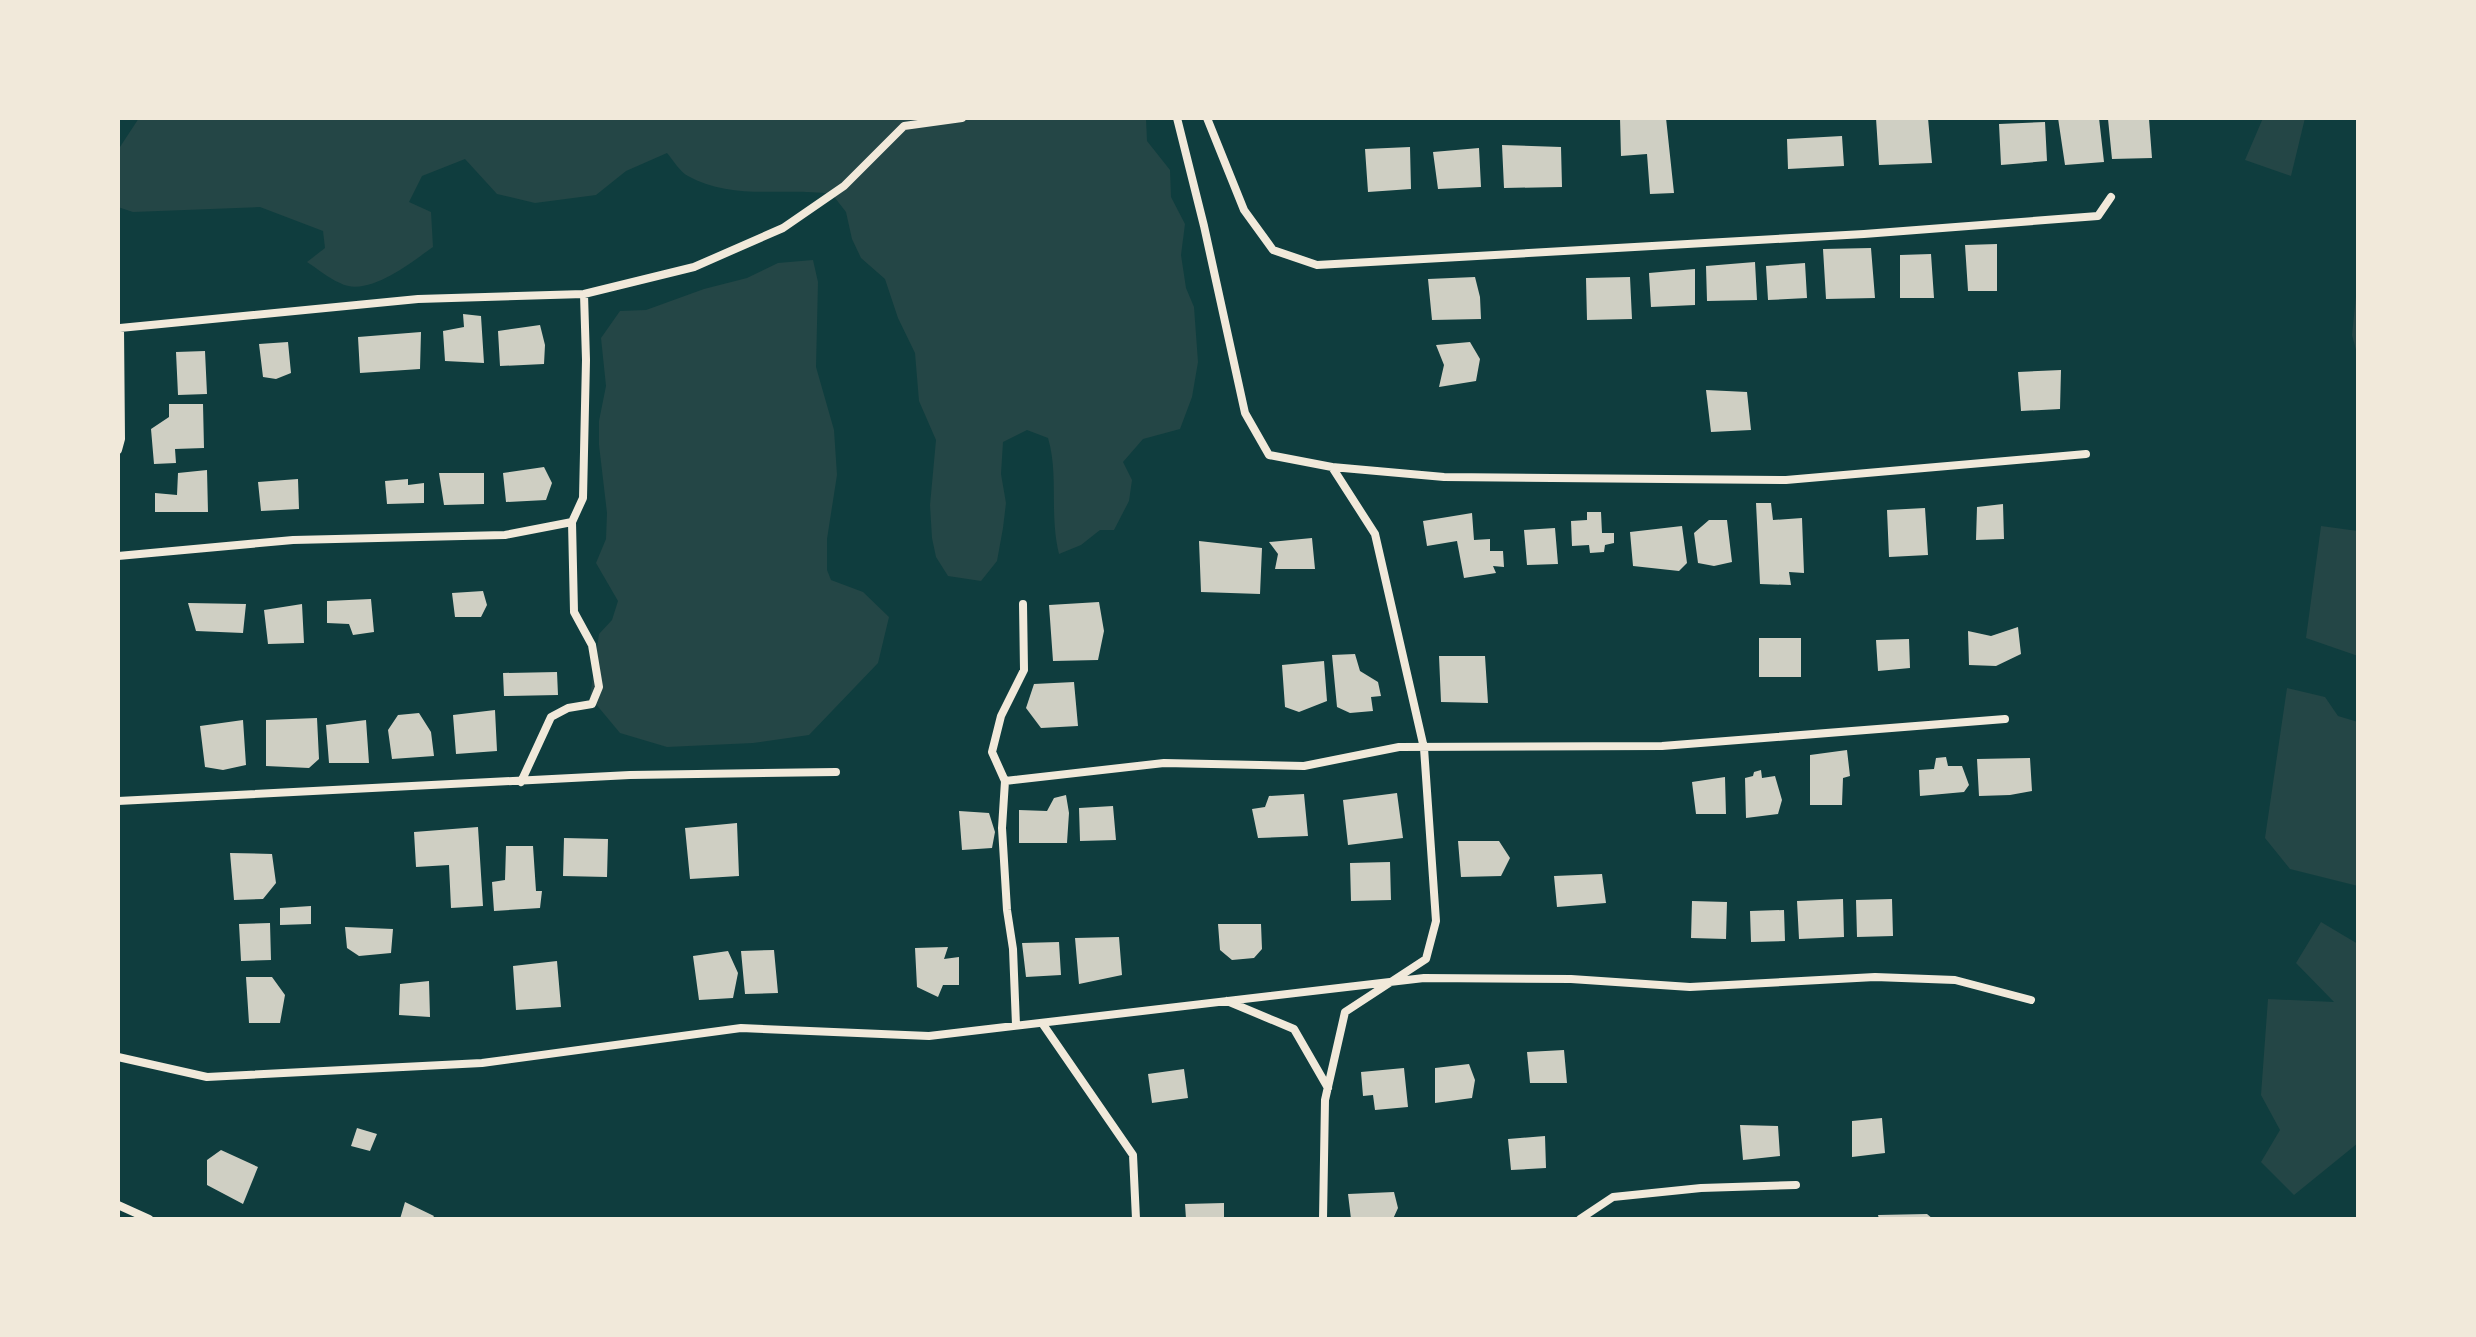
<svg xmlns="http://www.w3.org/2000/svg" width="2476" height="1337" font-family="Inter,sans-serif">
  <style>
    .green { fill: #244646 }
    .building { fill: #cfcfc3 }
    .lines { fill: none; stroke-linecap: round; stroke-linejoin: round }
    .minor { stroke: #f1e9da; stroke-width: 8 }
  </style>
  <rect width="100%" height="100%" fill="#0f3d3e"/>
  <path class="green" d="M139,118H1146L1147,141L1170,170L1171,197L1185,224L1181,255L1186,288L1194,307L1198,362L1192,397L1180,429L1143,439L1123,462L1132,480L1129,501L1114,530H1100L1081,545L1059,554C1049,513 1059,475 1048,438L1027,430L1003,442L1001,474L1006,503L1003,528L997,561L981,581L948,576L936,557L932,538L930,505L936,440L919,401L915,353L898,318L885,279L861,258L852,239L846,212L832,194C784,187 732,201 688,176C680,172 673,160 667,153L626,171L596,195L535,203L497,194L465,159L422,176L409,202L431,212L433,247C410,263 368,298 340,283C328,278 318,269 307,262L325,248L323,231L260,207L133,212L118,207V150Z
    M2263,118H2305L2291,176L2245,160Z
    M813,260L818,282L816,367L834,430L837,475L827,539V570L831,580L863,592L889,617L878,663L809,735L753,743L667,747L620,733L590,697L599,634L612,620L618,601L596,563L606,539L607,513L599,445V421L606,386L601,338L620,311L646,310L704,289L747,278L778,263Z
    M2358,277V357L2352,335Z
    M2321,526L2358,531V656L2306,638Z
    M2287,688L2325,697L2338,716L2358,722V886L2290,869L2265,838Z
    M2321,922L2358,944V1143L2294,1195L2261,1162L2280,1130L2261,1095L2268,999L2334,1002L2296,963Z"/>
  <path class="building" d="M1620,118H1666L1674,193L1650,194L1647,154L1621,156Z
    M1876,118H1928L1932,163L1879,165Z
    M2058,118H2099L2104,162L2065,165Z
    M2108,119H2149L2152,158L2112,159Z
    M2045,122L2047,161L2001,165L1999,124Z
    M1842,136L1844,166L1788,169L1787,139Z
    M1502,145L1561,147L1562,187L1504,188Z
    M1410,147L1411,189L1368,192L1365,149Z
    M1479,148L1481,187L1438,189L1433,152Z
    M1997,244V291H1968L1965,245Z
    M1871,248L1875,298L1826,299L1823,249Z
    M1931,254L1934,298H1900V255Z
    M1755,262L1757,300L1707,301L1706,266Z
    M1805,263L1807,298L1768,300L1766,266Z
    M1695,269V305L1651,307L1649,273Z
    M1475,277L1480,297L1481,319L1432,320L1428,279Z
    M1630,277L1632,319L1587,320L1586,278Z
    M463,314L481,316L484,363L445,361L443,331L464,327Z
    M540,325L545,345L544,364L500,366L498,331Z
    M421,332L420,369L360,373L358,337Z
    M288,342L291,373L276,379L263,377L259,344Z
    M1470,342L1480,359L1476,381L1439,387L1444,365L1436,345Z
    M205,351L207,394L178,395L176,352Z
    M2061,370L2060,409L2021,411L2018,372Z
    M1706,390L1747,392L1751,430L1711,432Z
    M169,404H203L204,448L175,449L176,463L154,464L151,429L169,417Z
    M544,467L552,483L546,500L506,502L503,473Z
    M207,470L208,512H155V493L177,495L178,473Z
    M439,473H484V504L444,505Z
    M298,479L299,509L261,511L258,482Z
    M408,479V485L424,483V503L387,504L385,481Z
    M1756,503H1771L1773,520L1802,518L1804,573L1789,572L1791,585L1760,584Z
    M2003,504L2004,539L1976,540L1977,507Z
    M1925,508L1928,555L1889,557L1887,510Z
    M1587,512H1601L1602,533H1614V543L1605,545L1604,552L1590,553L1589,545L1572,546L1571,521L1587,520Z
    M1472,513L1474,540L1490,539V551H1503L1504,567L1493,566L1496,573L1464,578L1457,541L1427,546L1423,521Z
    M1709,520H1727L1732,562L1714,566L1698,563L1694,533Z
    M1682,526L1687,563L1679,571L1633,566L1630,532Z
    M1555,528L1558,564L1527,565L1524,530Z
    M1312,538L1315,569H1275L1278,554L1269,542Z
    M1199,541L1262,548L1260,594L1201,592Z
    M483,591L487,605L481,617H455L452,593Z
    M371,599L374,632L353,635L349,624L327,623V601Z
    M1099,602L1104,631L1098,660L1053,661L1049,605Z
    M188,603L246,604L243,633L196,631Z
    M302,604L304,643L268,644L264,610Z
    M2018,627L2021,654L1996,666L1969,665L1968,631L1991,636Z
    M1759,638H1801V677H1759Z
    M1909,639L1910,668L1878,671L1876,640Z
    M1355,654L1360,671L1378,682L1381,696L1371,697L1373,711L1350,713L1337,707L1332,655Z
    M1439,656H1485L1488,703L1441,702Z
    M1324,661L1327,701L1299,712L1285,707L1282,665Z
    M557,672L558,695L504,696L503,673Z
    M1074,682L1078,726L1041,728L1026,708L1034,684Z
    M495,710L497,751L456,754L453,715Z
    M419,713L431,732L434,756L392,759L388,730L398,715Z
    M317,718L319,759L309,768L266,766V720Z
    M243,720L246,765L223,770L205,767L200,726Z
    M366,720L369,763H329L326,725Z
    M1847,750L1850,776L1843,778L1842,805H1810V755Z
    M1946,757L1948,766H1962L1969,785L1964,792L1920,796L1919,770L1934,769L1936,758Z
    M2030,758L2032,791L2010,795L1979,796L1977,759Z
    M1761,770L1762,778L1775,776L1782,800L1778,814L1746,818L1745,778L1753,776L1754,772Z
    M1725,777L1726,814H1696L1692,782Z
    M1397,793L1403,838L1348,845L1343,800Z
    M1304,794L1308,836L1258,838L1252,809L1265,807L1269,796Z
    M1066,795L1069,813L1067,843H1019V810L1047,811L1054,798Z
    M1113,806L1116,840L1080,841L1079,808Z
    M959,811L989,813L995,832L992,848L962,850Z
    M737,823L739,876L690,879L685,828Z
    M478,827L483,906L451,908L449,865L416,867L414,832Z
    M564,838L608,839L607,877L563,876Z
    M1458,841H1499L1510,858L1501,876L1461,877Z
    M506,846H533L536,891H542L540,908L494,911L492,882L505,880Z
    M230,853L272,854L276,883L263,899L234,900Z
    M1390,862L1391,900L1351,901L1350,863Z
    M1602,874L1606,903L1557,907L1554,876Z
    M1843,899L1844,937L1799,939L1797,901Z
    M1892,899L1893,936L1857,937L1856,900Z
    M1692,901L1727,902L1726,939L1691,938Z
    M311,906V924L280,925V908Z
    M1784,910L1785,941L1751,942L1750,911Z
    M270,923L271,960L241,961L239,924Z
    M1218,924H1261L1262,949L1254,958L1232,960L1220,950Z
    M345,927L393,929L391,953L359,956L347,948Z
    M1119,937L1122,975L1079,984L1075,938Z
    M1059,942L1061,975L1026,977L1022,943Z
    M948,947L944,959L959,957V985H943L938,997L917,987L915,948Z
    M774,950L778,993L745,994L741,951Z
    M728,951L738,973L733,998L699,1000L693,956Z
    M557,961L561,1007L516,1010L513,966Z
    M246,977H272L285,995L280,1023H249Z
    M429,981L430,1017L399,1015L400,984Z
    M1564,1050L1567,1083H1530L1527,1052Z
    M1469,1064L1475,1080L1472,1098L1435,1103V1068Z
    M1404,1068L1408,1107L1375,1110L1373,1095L1363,1096L1361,1072Z
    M1184,1069L1188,1098L1152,1103L1148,1074Z
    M1882,1118L1885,1153L1852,1157V1121Z
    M1740,1125L1778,1126L1780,1156L1743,1160Z
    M357,1128L377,1134L370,1151L351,1146Z
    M1545,1136L1546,1168L1511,1170L1508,1139Z
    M221,1150L258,1167L243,1204L207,1185V1160Z
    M1394,1192L1398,1208L1393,1219H1351L1348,1194Z
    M405,1202L434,1216L432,1219H400Z
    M1224,1203V1219H1186L1185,1204Z
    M1927,1214L1933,1219H1879L1878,1215Z"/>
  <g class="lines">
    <path class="minor" d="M1177,118L1204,226L1245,413L1269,455L1332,467L1375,534L1424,748L1436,921L1426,959L1345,1012L1325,1100L1323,1219
      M1207,118L1244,210L1273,250L1317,265L1864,234L2098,216L2111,197
      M118,450L121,439L120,328L418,299L584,294L694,267L783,228L844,186L904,126L962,118
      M1332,467L1444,477L1786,480L2086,454
      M118,556L293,540L505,535L572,522L583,498L586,360L584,294
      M1005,781L1164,763L1304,766L1399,747L1662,746L2005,719
      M521,782L551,717L568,708L592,704L599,687L592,645L574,612L572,522
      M118,801L630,775L836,772
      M1227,1001L1294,1029L1328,1088
      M1042,1023L1133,1155L1136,1219
      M1016,1025L1013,949L1007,910L1002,828L1005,781L992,752L1001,716L1024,670L1023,604
      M118,1057L207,1077L482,1063L741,1028L929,1036L1424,978L1571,979L1690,987L1875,977L1955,980L2031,1000
      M118,1205L149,1219
      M1580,1219L1613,1197L1701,1188L1796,1185"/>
  </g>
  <rect width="2476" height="1337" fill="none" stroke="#f1e9da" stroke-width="240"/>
</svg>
